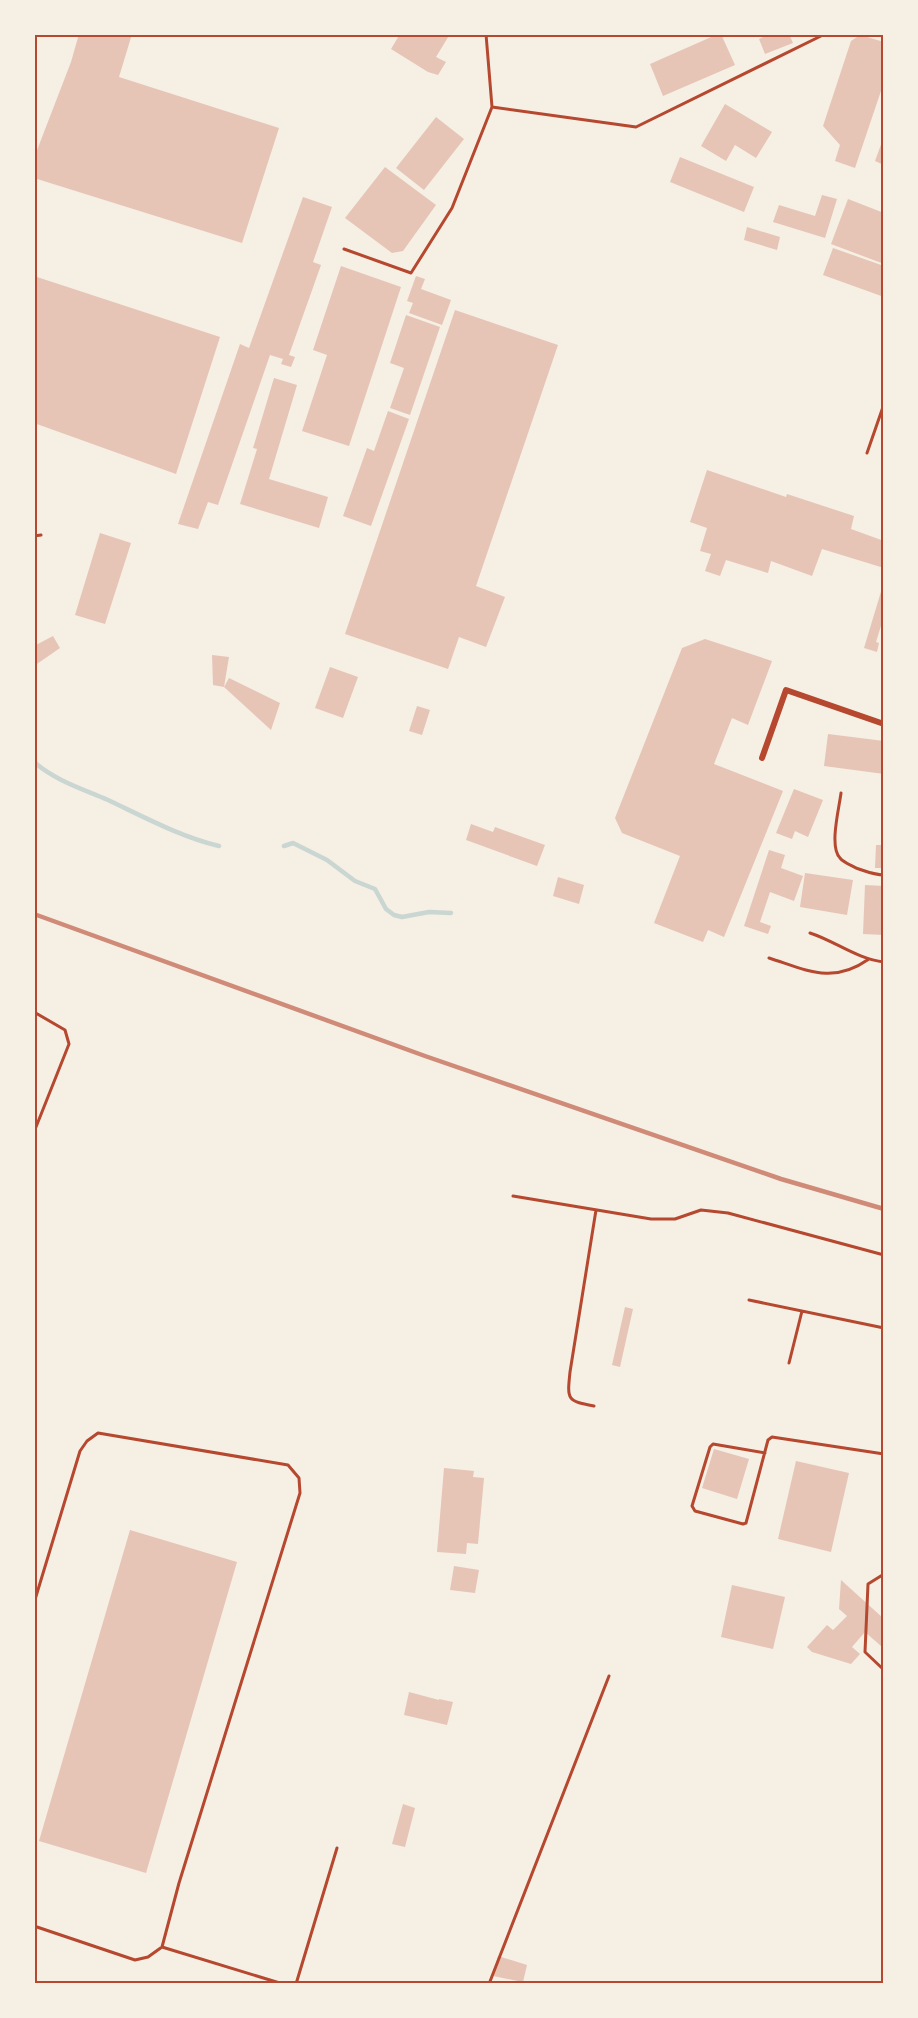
<svg xmlns="http://www.w3.org/2000/svg" width="918" height="2018" font-family="'Roboto Condensed',sans-serif">
  <style>
    .lines { fill: none; stroke-linecap: round; stroke-linejoin: round }
    .stream { stroke: #c9d6d2; stroke-width: 4.5 }
    .building { fill: #e6c5b7 }
    .service { stroke: #b5482f; stroke-width: 3 }
    .minor { stroke: #b5482f; stroke-width: 6 }
    .rail { stroke: #cf8b77; stroke-width: 4.5 }
    .neatline { fill: none; stroke: #b5482f; stroke-width: 2 }
  </style>
  <rect width="100%" height="100%" fill="#f6efe4"/>
  <g class="lines">
    <path class="stream" d="M34,762C56,781 83,789 108,800C144,817 181,837 219,846
      M284,846L293,843L327,860L355,881L375,889L386,909L394,915L402,917L429,912L451,913"/>
  </g>
  <path class="building" d="M79,34H132L119,77L279,128L242,243L34,178V158L71,62Z
    M400,34H450L436,57L446,62L438,75L428,72L391,49Z
    M718,34H721L735,65L663,96L650,64Z
    M770,34H789L793,43L765,54L759,39Z
    M860,35L884,42V82L855,168L835,161L840,145L823,126L851,41Z
    M725,104L772,132L756,158L735,145L726,161L701,146Z
    M436,117L464,139L424,190L396,168Z
    M883,139H884V165L875,161Z
    M680,157L754,187L744,212L670,182Z
    M385,167L436,205L403,251L392,253L345,218Z
    M822,195L837,199L825,238L773,222L779,205L815,216Z
    M303,197L332,207L313,262L321,265L289,355L295,357L291,367L281,364L283,359L270,355L218,505L208,502L198,529L178,524L240,344L249,348Z
    M848,199L884,213V264L831,244Z
    M747,227L780,237L777,250L744,240Z
    M833,248L884,266V297L823,275Z
    M341,266L401,287L349,446L302,431L327,355L313,350Z
    M34,276L220,337L176,474L34,423Z
    M416,276L425,279L421,289L451,300L442,325L409,313L413,303L407,301Z
    M455,310L558,345L476,586L505,597L486,647L459,637L448,669L345,634Z
    M406,315L440,327L410,415L390,408L404,368L390,363Z
    M274,378L297,385L269,479L328,497L319,528L240,504L257,449L253,448Z
    M388,411L409,419L371,526L343,516L367,448L374,451Z
    M707,470L786,497L787,494L854,516L851,529L884,541V568L822,549L812,576L771,561L768,573L726,560L720,576L705,571L711,554L700,551L707,528L690,522Z
    M100,533L131,543L105,624L75,615Z
    M883,585L884,616L876,642L879,643L877,652L864,648Z
    M53,636L60,648L34,666V646Z
    M705,639L772,661L748,725L732,718L714,764L783,791L724,937L708,930L703,942L654,923L680,856L622,833L615,818L682,648Z
    M212,655L229,657L224,687L229,678L280,703L271,730L224,687L213,685Z
    M330,667L358,677L343,718L315,708Z
    M417,706L430,710L422,735L409,731Z
    M828,734L884,741V774L824,766Z
    M794,789L823,800L808,837L795,831L792,839L776,833Z
    M471,824L493,832L495,827L545,845L537,866L466,840Z
    M876,845H884V868H875Z
    M769,850L785,855L781,868L803,876L794,901L770,892L760,922L771,926L768,934L744,926Z
    M805,873L853,880L847,915L800,907Z
    M558,877L584,885L579,904L553,896Z
    M865,885L884,886V935L863,934Z
    M625,1307L633,1309L620,1367L612,1365Z
    M714,1449L749,1459L737,1499L702,1488Z
    M796,1461L849,1473L831,1552L778,1539Z
    M444,1468L474,1471L473,1477L484,1478L478,1544L467,1543L466,1554L437,1552Z
    M130,1530L237,1562L146,1873L39,1841Z
    M454,1566L479,1570L475,1593L450,1590Z
    M841,1580L883,1618L881,1646L865,1632L852,1647L860,1654L851,1664L812,1652L807,1647L827,1625L833,1630L847,1616L839,1609Z
    M732,1585L785,1597L773,1649L721,1637Z
    M409,1692L439,1700V1699L453,1702L447,1725L404,1715Z
    M403,1804L415,1808L405,1847L392,1844Z
    M498,1956L527,1965L523,1982L493,1976Z"/>
  <g class="lines">
    <path class="service" d="M492,107L636,127L825,34
      M344,249L411,273L452,208L492,107L486,34
      M867,453L884,404
      M34,536L41,535
      M841,793C839,809 829,847 840,858C844,863 851,865 856,868C865,871 874,875 884,875
      M810,933C835,941 857,959 884,962
      M769,958C807,970 832,985 869,959
      M34,1012L65,1030L69,1044L34,1132
      M513,1196L651,1219H675L701,1210L728,1213L884,1255
      M749,1300L884,1328
      M789,1363L802,1311
      M594,1406C567,1401 567,1400 570,1372L596,1210
      M765,1453L713,1444L710,1447L692,1506L695,1511L743,1524L746,1523L768,1440L772,1437L884,1454
      M884,1574L868,1584L865,1652L884,1670
      M34,1603L80,1451L87,1441L98,1433L288,1465L299,1478L300,1493L179,1883L162,1947L148,1957L135,1960L34,1926
      M162,1947L283,1984
      M296,1984L337,1848
      M489,1984L609,1676"/>
    <path class="minor" d="M762,758L786,690L884,724"/>
    <path class="rail" d="M34,914L425,1056L781,1179L884,1209"/>
  </g>
  <rect width="918" height="2018" fill="none" stroke="#f6efe4" stroke-width="72"/>
  <rect x="36" y="36" width="846" height="1946" class="neatline"/>
</svg>
